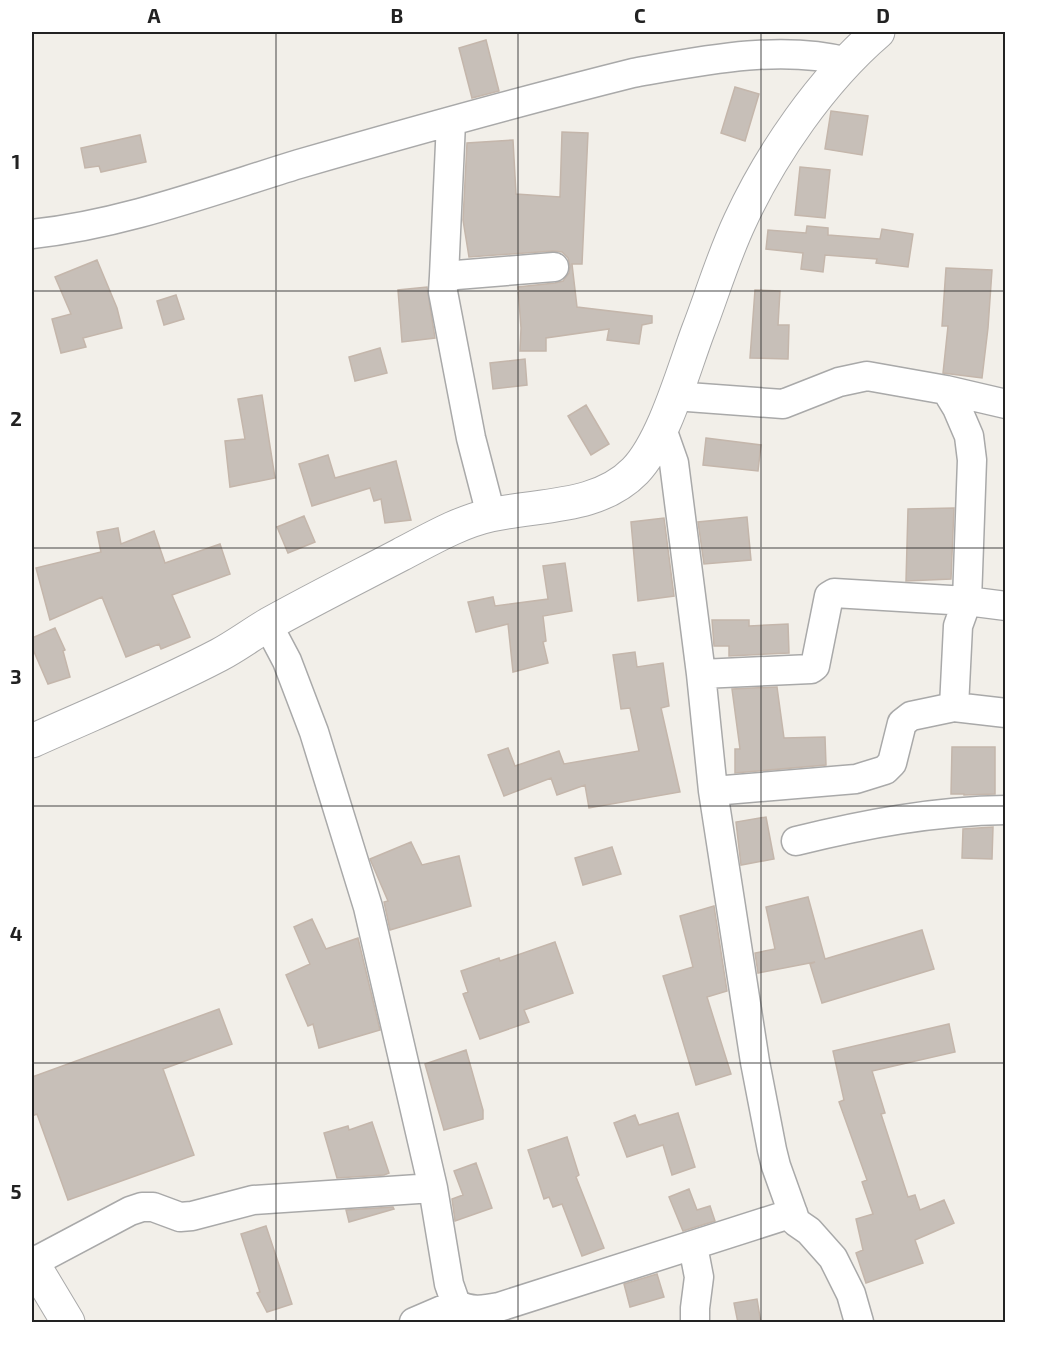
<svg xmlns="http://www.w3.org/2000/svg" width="1037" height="1354" font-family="'Exo 2',sans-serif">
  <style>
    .building { fill: #c7bfb8; stroke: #c4b6ab; stroke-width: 1.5 }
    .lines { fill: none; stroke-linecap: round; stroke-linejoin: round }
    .minor-casing { stroke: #a9a9a9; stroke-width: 31 }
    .tertiary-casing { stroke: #a9a9a9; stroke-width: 35 }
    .minor { stroke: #fff; stroke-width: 28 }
    .tertiary { stroke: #fff; stroke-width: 33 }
    .grid { fill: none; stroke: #222; stroke-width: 1.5; stroke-opacity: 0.55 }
    .neatline { fill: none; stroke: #222; stroke-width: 2 }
    .grid-label { font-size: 20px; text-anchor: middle; font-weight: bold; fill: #222 }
  </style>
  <rect width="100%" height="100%" fill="#f2efe9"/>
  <path class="building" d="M486,40L499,91L472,98L459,48Z
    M735,87L759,94L745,141L721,133Z
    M831,111L868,116L862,155L825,149Z
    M562,132L588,133L582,264H572L577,307L652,316V323L642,325L639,344L607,340L609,329L546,338V351H520L521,328L518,287L555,283L563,281L569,273L570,266L568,258L562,252L553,251L469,257L463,220L467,143L513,140L516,194L560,197Z
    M140,135L146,162L101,172L99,166L85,168L81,148Z
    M800,167L830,170L825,218L795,215Z
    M807,226L828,228V235L880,239L882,229L913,234L908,267L876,263L877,259L825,255L823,272L801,269L803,253L766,249L768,230L806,233Z
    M97,260L117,308L122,328L83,338L86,347L61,353L52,319L71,314L55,277Z
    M946,268L992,270L988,328L982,378L943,373L948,326H942Z
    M427,287L435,338L402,342L398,290Z
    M755,290L780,291L778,325H789L788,359L750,358Z
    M176,295L184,319L164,325L157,301Z
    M380,348L387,373L355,381L349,357Z
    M525,359L527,385L493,389L490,363Z
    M262,395L275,478L230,487L225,441L245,439L238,399Z
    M586,405L609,444L591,455L568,416Z
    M706,438L761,445L758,471L703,465Z
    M328,455L335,478L396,461L411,520L385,523L381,499L374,501L370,488L312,506L299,464Z
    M954,508L951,579L906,581L908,509Z
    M304,516L315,542L288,553L277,527Z
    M747,517L751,560L704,564L698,522Z
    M664,518L674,596L638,601L631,522Z
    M118,528L121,544L154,531L165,563L220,544L230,574L172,595L190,637L161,649L159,644L126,657L102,597L50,620L36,568L101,552L97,532Z
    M565,563L572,611L543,616L546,641L543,642L548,663L513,672L508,624L476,632L468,602L493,597L495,606L548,599L543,566Z
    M712,620H749V626L788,624L789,653L729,656V646H714Z
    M55,628L65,650L63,651L70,677L48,684L32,647V638Z
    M635,652L637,667L663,663L669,706L661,708L680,792L589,808L585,785L557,795L551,778L504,796L488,755L508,748L515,766L559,751L564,764L639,751L630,708L621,709L613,655Z
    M777,687L784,738L825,737L826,765L735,773V749H740L732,689Z
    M952,747H995V794L964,795V794H951Z
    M766,817L774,859L741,865L736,822Z
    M993,827L992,859L962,858L963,829Z
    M411,842L422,865L459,856L471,906L390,930L384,902L388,901L370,859Z
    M612,847L621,874L583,885L575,858Z
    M808,897L825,959L922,930L934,969L822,1003L810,964L815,962L758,973L755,953L775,949L766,907Z
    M714,906L727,991L707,997L731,1074L696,1085L663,976L693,967L680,916Z
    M312,919L326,949L358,938L380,1030L319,1048L313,1024L308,1026L286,975L310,964L294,927Z
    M555,942L573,993L524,1010L529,1022L480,1039L463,994L468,992L461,971L499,958L500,961Z
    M219,1009L232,1044L163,1069L194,1155L68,1200L37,1114L32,1116V1077Z
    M949,1024L955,1052L872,1071L885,1113L881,1114L908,1197L915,1195L920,1210L944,1200L954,1223L915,1240L923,1263L866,1283L856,1253L863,1250L856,1219L873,1214L862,1182L867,1180L839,1102L844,1100L833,1051Z
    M466,1050L483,1110V1119L444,1130L425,1064Z
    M678,1113L695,1167L672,1175L663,1145L627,1157L614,1123L635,1115L639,1125Z
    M372,1122L389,1173L384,1175L337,1178L324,1133L348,1126L349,1130Z
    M567,1137L579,1175L576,1177L604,1248L582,1256L562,1204L553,1207L549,1197L544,1199L528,1150Z
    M476,1163L492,1208L455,1221L452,1199L463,1195L454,1171Z
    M689,1189L697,1210L710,1206L715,1221L683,1231L669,1197Z
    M393,1207L394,1209L349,1222L346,1210Z
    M266,1226L292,1304L267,1312L257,1293L260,1292L241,1234Z
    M657,1274L664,1297L630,1307L624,1284Z
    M757,1299L761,1323H738L734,1303Z"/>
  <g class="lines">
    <defs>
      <path id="minor" d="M32,234C124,224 211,191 299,164C410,132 521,101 633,73C700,61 780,44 848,62
        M444,276L451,122
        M946,390L957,408L969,436L972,460L967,601L958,626L954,707
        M674,396L783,404L839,382L867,376L946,390L1006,404
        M662,429L674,463L701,674L713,791L755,1062L772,1150L776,1166L796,1222L809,1231L833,1258L851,1294L859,1322
        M491,515L471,438L443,292L444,276L554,267
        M268,625L287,661L314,732L368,907L433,1188L449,1284L456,1304C471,1312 483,1310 499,1307L793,1213
        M701,674L811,669L815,666L829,596L834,593L967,601L1006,606
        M713,791L856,779L885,770L892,763L902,723L911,716L954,707L1006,713
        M796,841C865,824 934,811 1006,810
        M693,1246L699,1277L695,1308V1322
        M32,1263L130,1211L142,1207H153L180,1217L192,1216L253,1200L433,1188
        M414,1322L456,1304"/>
      <path id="tertiary" d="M32,741C94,713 158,687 219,655C236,646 252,634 269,624C312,600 356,578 400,555C429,540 459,522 491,515C539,504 598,509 635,471C664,441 683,371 698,331C712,295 723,257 740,221C771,154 822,80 878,32
        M32,1262L68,1322"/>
    </defs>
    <use href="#minor" class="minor-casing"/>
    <use href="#tertiary" class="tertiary-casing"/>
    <use href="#minor" class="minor"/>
    <use href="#tertiary" class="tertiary"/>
  </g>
  <path class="grid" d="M276,32V1322M518,32V1322M761,32V1322M32,291H1006M32,548H1006M32,806H1006M32,1063H1006"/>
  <rect width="1037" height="1354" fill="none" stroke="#ffffff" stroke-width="66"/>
  <rect x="33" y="33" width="971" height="1288" class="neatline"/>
  <g class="grid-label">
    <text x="154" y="23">A</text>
    <text x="397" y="23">B</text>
    <text x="640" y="23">C</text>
    <text x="883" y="23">D</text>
    <text x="16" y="169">1</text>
    <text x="16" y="426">2</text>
    <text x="16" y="684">3</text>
    <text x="16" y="941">4</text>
    <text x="16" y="1199">5</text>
  </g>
</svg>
